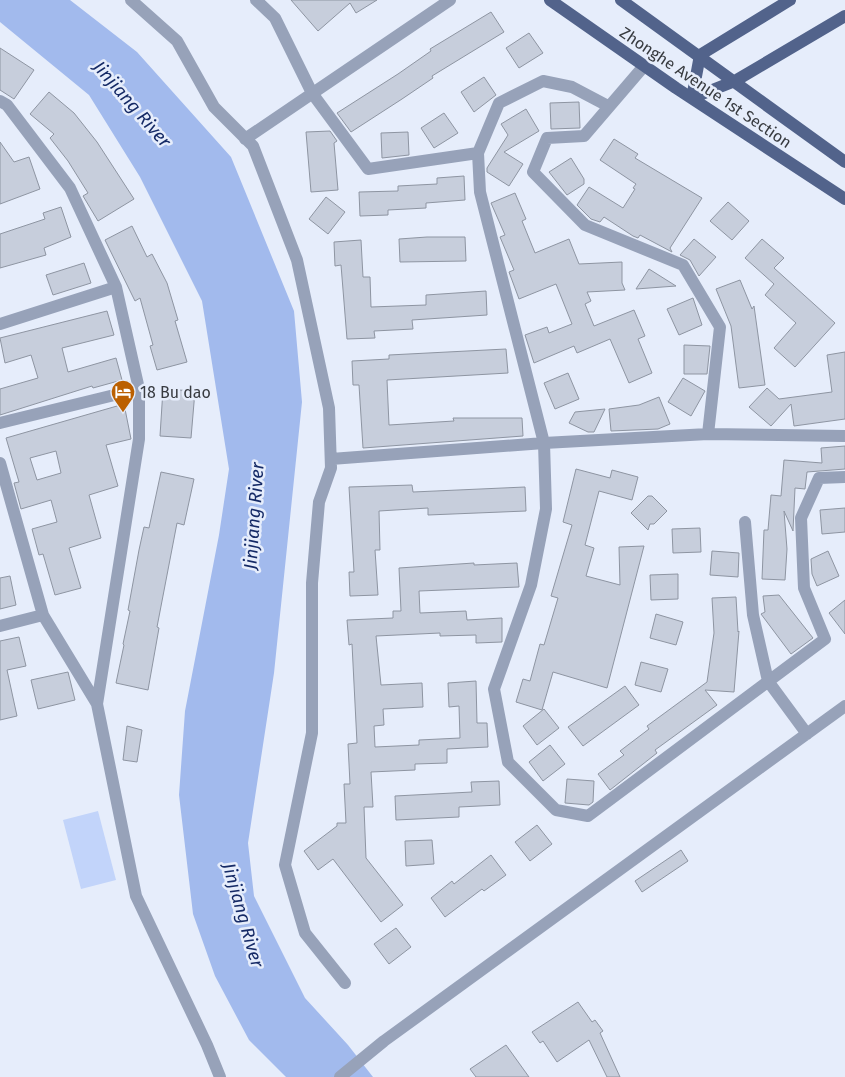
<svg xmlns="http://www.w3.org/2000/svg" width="845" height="1077" font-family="'Fira Sans',sans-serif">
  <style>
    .green { fill: #c2d4fa }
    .water { fill: #a2baed }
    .building { fill: #c7cedc; stroke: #8e95a2; fill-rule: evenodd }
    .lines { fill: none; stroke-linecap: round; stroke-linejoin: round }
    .minor { stroke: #97a2b9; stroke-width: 12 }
    .major { stroke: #52638b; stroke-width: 12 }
    .labels { text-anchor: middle; stroke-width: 5; stroke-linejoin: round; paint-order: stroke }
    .street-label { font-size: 16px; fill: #383b40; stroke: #e6edfb }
    .poi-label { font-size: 16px; fill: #383b40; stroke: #e6edfb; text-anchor: start }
    .water-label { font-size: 18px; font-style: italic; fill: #152a66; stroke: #e6edfb }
  </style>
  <rect width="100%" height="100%" fill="#e6edfb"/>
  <path class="green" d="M98,811L116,880L81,889L63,820Z"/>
  <path class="water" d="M0,0H70L137,52L231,157L294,311L302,402L274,673L248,843L254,896L305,998L348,1045L373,1077H286L249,1040L215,976L193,914L179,795L185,711L219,535L229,469L202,301L140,177L89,95L0,22Z"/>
  <path class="building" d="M291,0H377L356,13L350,3L318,31Z
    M491,12L504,32L432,76L433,78L402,99L351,132L337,113L398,74L431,51L430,49Z
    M529,33L543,53L519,68L506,48Z
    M0,48L34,70L14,99L0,90Z
    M484,77L496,95L474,112L461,92Z
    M49,92L74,113L97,142L134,199L98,221L83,196L88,193L68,161L50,138L54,134L30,114Z
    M579,102L580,128L551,129L550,103Z
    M526,109L539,131L504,152L523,164L509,186L487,172V168L508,135L501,124Z
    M444,113L458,133L434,148L421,128Z
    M330,131L337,141L334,143L338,190L311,192L306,132Z
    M408,132L409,155L382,158L381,133Z
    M614,139L638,154L635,158L702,198L670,248L672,252L640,235L638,238L633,236L604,217L600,222L591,219L577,205L589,187L623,208L635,189L633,188L636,184L600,160Z
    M0,142L14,162L29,157L40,189L0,204Z
    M571,158L584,179V184L567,195L549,172Z
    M464,176L465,200L426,203V208L388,210V215L360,216L359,192L398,191V186L437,184V178Z
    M515,193L526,219L522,221L535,253L569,239L579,264L622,262V283L625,290L587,292L591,301L585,304L594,326L634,310L645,336L638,339L652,373L629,383L610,339L577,353L574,346L534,363L525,335L547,327L549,333L572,324L556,284L519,299L509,272L514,270L500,237L505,235L491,203Z
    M326,197L345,212L328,234L309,219Z
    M728,202L749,221L732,240L710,221Z
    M61,207L71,237L44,248L46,255L0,268V234L45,219L43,213Z
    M132,226L147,257L152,254L167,283L178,320L175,321L187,362L157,370L150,346L153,345L140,298L135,301L105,240Z
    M427,237H465L466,261L400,262L399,239Z
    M694,239L716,257L699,276L690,260L680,255Z
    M762,239L784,258L774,268L835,323L795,367L774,348L796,323L765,295L774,284L745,258Z
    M361,240L363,277H370L371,307L426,305V295L486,291L487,315L412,320L413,329L374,331L375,338L347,339L341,265L335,266L334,242Z
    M84,263L91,283L53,295L46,275Z
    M649,269L676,286L636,289Z
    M740,280L752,309L754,306L765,385L739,388L731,326L716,289Z
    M693,298L702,325L679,335L667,309Z
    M107,311L114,335L62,348L68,372L116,358L122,380L93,388L92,386L0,415V389L38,378L31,355L5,363L0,338Z
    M684,345L710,346L707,374H684Z
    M506,349L508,373L387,380L389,425L454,421L453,418H522L523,436L363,448L359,385H353L352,361L389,359V355Z
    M845,352V419L794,426L791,404L771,426L749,407L767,388L779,399L832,392L827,355Z
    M568,373L579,399L555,409L544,383Z
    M683,378L705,391L691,416L668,402Z
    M163,389L195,391L191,438L160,436Z
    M659,397L670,424L658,429L611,431L609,409L639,405Z
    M124,404L131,439L106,445L118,486L89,495L101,538L69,548L81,588L55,595L43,554L39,555L32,529L57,522L51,500L21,509L14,483L19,482L6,438ZM56,451L61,473L37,480L30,458Z
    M605,409L594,432H588L569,423L575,412Z
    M845,446V469L807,472L805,489L795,488L793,531L784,511L787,549L785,580L762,579L764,530H768L771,495L781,496L784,460L822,463L821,448Z
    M576,469L610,478L612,470L638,477L632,500L599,491L585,545L594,548L586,576L620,585L619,547L644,546L607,688L553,672L542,710L516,702L523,679L530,681L540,644L544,645L558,598L551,596L572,525L563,522Z
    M161,472L194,479L184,525L177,523L157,627L159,628L148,690L116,683L124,645L123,644L130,611L128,610L139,550L144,527L149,528Z
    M412,485L413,492L525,487L526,511L428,515V508L379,511L380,550H375L378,595L350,596L349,572H354L349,487Z
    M648,496H652L667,511L654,524H650L648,530L631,513Z
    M845,508V532L822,534L820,510Z
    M700,528L701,552L673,553L672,529Z
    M712,551L739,553L738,577L710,575Z
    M828,551L839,576L817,586L812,574L811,559Z
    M474,563V565L517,563L519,587L419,591L420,613L466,611L467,620L502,618V642L476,643V635L440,636V633L376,636L381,685L422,683L423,707L383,709L384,725L374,726L375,747L419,745V740L460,738L459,706L449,707L448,683L476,681L477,723H487L488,747L447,749V763L415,764V770L371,772L373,807H364L366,858L403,905L381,922L333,859L318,870L304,851L337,826V823H346L344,784H350L348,744L357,743L352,644L349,645L347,620L393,618V611H401L399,568Z
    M678,574V599L651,600L650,575Z
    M10,576L16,605L0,609V578Z
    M779,595L813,638L791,654L761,614L765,612L763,596Z
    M736,597L738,632L739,631L734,692L705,690L717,705L655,750L657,753L610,790L598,774L624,755L620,751L649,729L647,726L707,682L714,633L712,598Z
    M845,600V634L829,613Z
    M656,614L683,622L676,645L650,638Z
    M19,637L26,666L7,670L17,716L0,720V641Z
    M641,662L668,669L661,692L635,685Z
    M68,672L75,700L38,709L31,680Z
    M625,686L639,705L583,746L568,727Z
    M544,709L559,728L537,745L523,726Z
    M127,726L142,730L137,762L123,760Z
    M550,745L565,764L543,781L529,762Z
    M567,779L594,781L593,802L589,805L565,803Z
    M499,781L500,805L459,807V817L396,820L395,796L472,792L471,782Z
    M537,825L552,844L530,861L515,842Z
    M432,840L434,864L406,866L405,841Z
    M681,850L688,861L642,892L635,881Z
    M491,855L506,875L484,891L482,889L445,917L431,898L452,881L454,884Z
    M396,928L411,947L389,964L374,944Z
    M578,1002L592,1022L595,1020L603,1031L600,1033L620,1077H607L589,1040L557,1062L543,1041L540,1043L532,1032Z
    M506,1045L529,1077H476L470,1069Z"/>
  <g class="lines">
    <path class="minor" d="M131,0L177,41L214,107L253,146L297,260L329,408L331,468L319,502L312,583V733L285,865L305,933L345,983
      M256,0L275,18L312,93L368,169L478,153L499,103L543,81L572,87L608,106
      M644,66L584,136L547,138L533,172L585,225L683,265L720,327L708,434
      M0,101L7,105L70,188L116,287L139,389V439L97,704
      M245,139L450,0
      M478,153L480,192L544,443L546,509L531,585L494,689L508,762L556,810L588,816L825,639L804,588L801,518L819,478L845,477
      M0,324L116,287
      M0,423L139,389
      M331,459L544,443L708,434L845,436
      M0,463L43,615
      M745,522L753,615L768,681L807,734
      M0,626L43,615L97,704L136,896L207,1045L220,1077
      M340,1077L384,1041L845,706"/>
    <path class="major" d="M550,0L676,88L845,199
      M621,0L845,162
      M692,98L735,81L845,16
      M692,98L700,55L790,0"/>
  </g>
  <defs>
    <symbol id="hotel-pin" viewBox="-11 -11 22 30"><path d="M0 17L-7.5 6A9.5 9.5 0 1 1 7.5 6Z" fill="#bb6001" stroke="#e6edfb"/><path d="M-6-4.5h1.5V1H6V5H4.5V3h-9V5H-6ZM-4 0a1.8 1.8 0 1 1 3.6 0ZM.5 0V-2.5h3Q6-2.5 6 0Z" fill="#fff"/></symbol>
  </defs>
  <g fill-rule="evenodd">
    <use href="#hotel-pin" x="109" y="378" width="28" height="38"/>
  </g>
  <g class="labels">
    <g class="street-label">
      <text transform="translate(706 87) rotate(34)" y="6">Zhonghe Avenue 1st Section</text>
    </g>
    <g class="poi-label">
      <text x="140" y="398">18 Bu dao</text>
    </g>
    <g class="water-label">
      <text transform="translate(132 104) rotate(49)" y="6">Jinjiang River</text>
      <text transform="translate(254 516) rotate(-86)" y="6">Jinjiang River</text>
      <text transform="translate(243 915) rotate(74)" y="6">Jinjiang River</text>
    </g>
  </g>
</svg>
